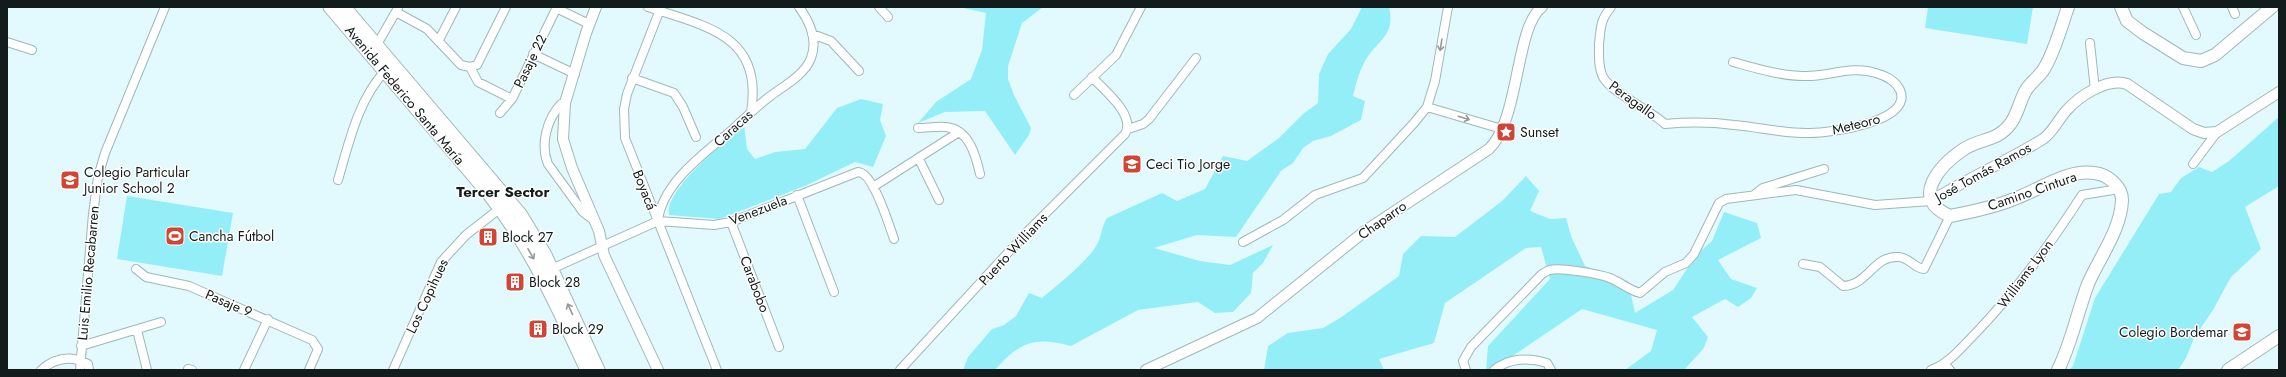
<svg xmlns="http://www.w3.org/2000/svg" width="2286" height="377" font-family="Jost,sans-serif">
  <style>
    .green { fill: #94eef8 }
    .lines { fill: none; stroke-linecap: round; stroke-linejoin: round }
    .minor-casing { stroke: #a0b7b9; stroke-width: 10 }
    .tertiary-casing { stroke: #a0b7b9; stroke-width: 12 }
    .secondary-casing { stroke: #a0b7b9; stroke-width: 14 }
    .primary-casing { stroke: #a0b7b9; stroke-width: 15 }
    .minor { stroke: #fff; stroke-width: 8 }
    .tertiary { stroke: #fff; stroke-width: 10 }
    .secondary { stroke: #fff; stroke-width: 12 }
    .primary { stroke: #fff; stroke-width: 13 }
    .oneway { stroke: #959999 }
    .labels { text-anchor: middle; stroke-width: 3; stroke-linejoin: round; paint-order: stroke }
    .street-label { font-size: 14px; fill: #131c1c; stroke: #fff }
    .poi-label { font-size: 14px; fill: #131c1c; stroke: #fff; text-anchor: start }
    .neighbourhood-label { font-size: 15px; font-weight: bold; fill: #131c1c; stroke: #fff }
  </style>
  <rect width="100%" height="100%" fill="#e2fafd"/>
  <path class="green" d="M959,7H1043L1022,23L1008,66V79L1014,95L1031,128L1029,135L1015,155L985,111L945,112L918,123L936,102L971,79L982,50L986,13Z
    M1362,7H1389C1396,36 1377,40 1365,61C1359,72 1356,84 1353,96L1365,101L1361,120L1331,136L1313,141L1303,148L1293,163L1281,171L1236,237L1197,235L1154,248L1200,261L1230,265L1273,245L1263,263L1253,273L1251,293L1233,312L1215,313L1198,302L1138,310L1071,346C1034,336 1020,342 995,370H963L968,357L992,329L1004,325L1016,316L1029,293L1042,298C1057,285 1086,263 1096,246C1102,237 1101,227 1107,218L1162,193L1177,201L1205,189L1223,156L1247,161L1279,138L1303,114L1318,103L1319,74L1328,54L1351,29Z
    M1928,7H2033L2027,44L1925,28Z
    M861,99L883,104L880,120L886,136L873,167L855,162L807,185L728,216L719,219L669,215C664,190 725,142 744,125L747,149L755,159L775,152L805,149L837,108Z
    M2279,117V186L2245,207L2261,249L2231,277L2213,310L2194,338L2186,358L2178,370H2069L2073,366L2095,298L2159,194L2171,192L2181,178L2199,167L2212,172L2229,161Z
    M1526,176L1539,191L1530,211L1550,219L1566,218L1571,236L1585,266L1628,281L1635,313L1673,290L1696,255L1712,241L1724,212L1757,223L1761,238L1718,260L1731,279L1757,288L1751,298L1738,307L1725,299L1692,317L1708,337L1704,348L1684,370H1625L1651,351L1657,330L1582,309L1492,370H1486L1488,346L1550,279L1541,247L1526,248L1445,303L1434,343L1379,359L1384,370H1264L1268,346L1288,333L1323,328L1340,318L1399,276L1403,254L1421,236L1455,237L1502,201Z
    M127,196L233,213L222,276L117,259Z"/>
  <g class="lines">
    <defs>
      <path id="minor" d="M648,7C705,26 764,35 751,112
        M661,7L627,94L624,109L625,138L717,370
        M879,7L888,17
        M1611,7C1600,21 1601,26 1599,44C1599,54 1598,67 1603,77C1612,93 1650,110 1665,124C1688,122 1711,122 1734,125C1759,127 1785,134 1810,133C1829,133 1914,122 1900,90C1895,80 1886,76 1876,73C1852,65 1827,77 1804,76C1781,76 1755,68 1733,62
        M2183,7L2196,35
        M2232,7L2235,14
        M556,8L589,24
        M396,12L427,29L461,65L470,67
        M812,34L831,41L859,71
        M439,40L456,7
        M7,42L32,50
        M2090,43L2095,90
        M375,48L398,8
        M533,54L575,74
        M470,67L477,65L506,7
        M470,67L478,82L512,99
        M632,78L674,93L683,107L696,137
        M1074,95L1116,55L1141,7
        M565,103L561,104C547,119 540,144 548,164L583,212L595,221
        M1427,107L1502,129
        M500,113L512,99L557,7
        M918,128C927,128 937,126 946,127C969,129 976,156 980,174
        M1128,129L1143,124L1149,119L1196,58
        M919,159L939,200
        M2193,164L2217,132
        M338,180C349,143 358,100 385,71
        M873,187L959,132
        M797,195L834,292
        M1754,195L1763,188L1824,169
        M658,220C663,182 705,153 732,130C744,119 756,107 769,97C782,87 805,75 811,58C818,40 810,22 799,7
        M731,222L779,347
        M1243,242L1283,220L1315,195L1363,178L1414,123L1427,107L1435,81L1448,7
        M1803,264L1820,267L1843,286C1869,285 1873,255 1899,257C1910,258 1914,268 1924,269L1950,216
        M136,269L146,277L189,286L312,340L318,349L309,370
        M547,271L658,221L714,225L731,222L858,172C873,172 889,225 894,239
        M137,330L147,370
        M81,346L161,322
        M1944,363L1950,370
        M188,369L192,370
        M41,370C55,358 71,355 88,364L89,370
        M80,370L93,214L98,177L105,153L165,7
        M244,370L268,319
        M393,370L441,262L466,235L503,206
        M900,370L1028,231L1125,134C1136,115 1105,91 1092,77
        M1466,370L1463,361L1471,347L1542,274C1544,273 1548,270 1550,270C1559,267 1600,274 1610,278C1620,282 1629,290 1640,293L1665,272L1686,263L1694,254L1719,203L1726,199L1796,190L1875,205L1931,201
        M1494,370C1509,358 1529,357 1547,363L1551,370
        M1931,370C1948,364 1959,350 1971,338C2013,295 2050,245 2082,195L2119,189"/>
      <path id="tertiary" d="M596,7L586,33L565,103L563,139L572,168L599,231L604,255L658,370
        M1931,201C1967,179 2007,161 2043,139C2053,132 2058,120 2066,111C2079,96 2108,77 2127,84L2193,129L2204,133L2217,132L2279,92
        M1146,370L1257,318L1365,231L1489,149C1520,119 1515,27 1542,7"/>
      <path id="secondary" d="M2121,7L2127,21L2143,33L2183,58L2201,61L2215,55L2272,7
        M2058,370C2072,342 2077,313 2088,284C2099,258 2121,230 2122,200C2122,186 2107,174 2094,173C2067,169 2039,190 2014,199C1995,207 1971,212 1950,216C1909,199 1940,165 1964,149C1981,138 1997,142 2011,123C2018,113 2020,100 2026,90C2031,82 2039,77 2044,69C2055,51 2061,27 2068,7
        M2228,370L2279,336"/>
      <path id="primary" d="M330,7L489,194C532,248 558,308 587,370
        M344,7L520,214L545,255L598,370"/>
    </defs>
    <use href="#minor" class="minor-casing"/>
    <use href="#tertiary" class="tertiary-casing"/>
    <use href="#secondary" class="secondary-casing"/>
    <use href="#primary" class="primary-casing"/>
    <use href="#minor" class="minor"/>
    <use href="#tertiary" class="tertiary"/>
    <use href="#secondary" class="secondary"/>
    <use href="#primary" class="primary"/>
  </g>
  <defs><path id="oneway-shaft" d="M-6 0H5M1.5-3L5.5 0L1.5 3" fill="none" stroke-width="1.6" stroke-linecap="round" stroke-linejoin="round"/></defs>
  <g class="oneway">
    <use href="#oneway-shaft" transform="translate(1441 45) rotate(99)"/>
    <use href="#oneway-shaft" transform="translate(1464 118) rotate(17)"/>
    <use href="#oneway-shaft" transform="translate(531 254) rotate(60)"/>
    <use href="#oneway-shaft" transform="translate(570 309) rotate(-115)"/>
  </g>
  <defs>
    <symbol id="sight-square" viewBox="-11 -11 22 22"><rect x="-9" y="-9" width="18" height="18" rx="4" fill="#d24535" stroke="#fff"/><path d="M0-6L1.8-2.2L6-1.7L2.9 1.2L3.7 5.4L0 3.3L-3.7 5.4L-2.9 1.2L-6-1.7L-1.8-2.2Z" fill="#fff"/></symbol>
    <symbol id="school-square" viewBox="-11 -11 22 22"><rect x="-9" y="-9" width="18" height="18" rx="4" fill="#d24535" stroke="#fff"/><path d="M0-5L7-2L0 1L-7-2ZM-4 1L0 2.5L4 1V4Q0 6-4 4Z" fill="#fff"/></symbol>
    <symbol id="stadium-square" viewBox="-11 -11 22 22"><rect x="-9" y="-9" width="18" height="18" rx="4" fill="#d24535" stroke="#fff"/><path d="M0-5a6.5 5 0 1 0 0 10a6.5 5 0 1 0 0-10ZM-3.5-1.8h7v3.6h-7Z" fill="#fff"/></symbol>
    <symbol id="building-square" viewBox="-11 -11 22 22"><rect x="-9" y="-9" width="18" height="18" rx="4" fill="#d24535" stroke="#fff"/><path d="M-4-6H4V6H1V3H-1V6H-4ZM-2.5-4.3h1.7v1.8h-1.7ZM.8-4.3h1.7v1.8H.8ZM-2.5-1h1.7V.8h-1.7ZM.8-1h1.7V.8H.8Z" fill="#fff"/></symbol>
  </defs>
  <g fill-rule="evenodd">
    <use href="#sight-square" x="1495" y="121" width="22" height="22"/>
    <use href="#school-square" x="1121" y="153" width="22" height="22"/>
    <use href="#school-square" x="59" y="169" width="22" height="22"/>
    <use href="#stadium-square" x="164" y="225" width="22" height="22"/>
    <use href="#building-square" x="477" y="226" width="22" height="22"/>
    <use href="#building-square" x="504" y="271" width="22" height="22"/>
    <use href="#building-square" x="527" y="318" width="22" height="22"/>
    <use href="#school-square" x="2231" y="321" width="22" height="22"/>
  </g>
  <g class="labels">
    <g class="street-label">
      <text transform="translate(530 61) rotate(-64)" y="5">Pasaje 22</text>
      <text transform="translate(405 95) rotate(50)" y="5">Avenida Federico Santa María</text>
      <text transform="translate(1633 100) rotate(36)" y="5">Peragallo</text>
      <text transform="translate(1856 124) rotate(-14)" y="5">Meteoro</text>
      <text transform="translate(733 128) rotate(-42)" y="5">Caracas</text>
      <text transform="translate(1983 172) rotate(-29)" y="5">José Tomás Ramos</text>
      <text transform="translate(645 190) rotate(68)" y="5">Boyacá</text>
      <text transform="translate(2032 191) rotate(-19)" y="5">Camino Cintura</text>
      <text transform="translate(758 210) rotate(-21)" y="5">Venezuela</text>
      <text transform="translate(1382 220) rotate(-35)" y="5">Chaparro</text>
      <text transform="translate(1013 249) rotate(-47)" y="5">Puerto Williams</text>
      <text transform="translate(88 273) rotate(-85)" y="5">Luis Emilio Recabarren</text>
      <text transform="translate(2025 274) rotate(-53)" y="5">Williams Lyon</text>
      <text transform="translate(755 284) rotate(69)" y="5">Carabobo</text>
      <text transform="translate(427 296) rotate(-65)" y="5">Los Copihues</text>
      <text transform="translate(229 303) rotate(23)" y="5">Pasaje 9</text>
    </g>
    <g class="poi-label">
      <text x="1520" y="137">Sunset</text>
      <text x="1146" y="169">Ceci Tio Jorge</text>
      <text x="84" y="177">Colegio Particular<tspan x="84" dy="16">Junior School 2</tspan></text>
      <text x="189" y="241">Cancha Fútbol</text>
      <text x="502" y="242">Block 27</text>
      <text x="529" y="287">Block 28</text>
      <text x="552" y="334">Block 29</text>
      <text x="2228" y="337" text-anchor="end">Colegio Bordemar</text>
    </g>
    <g class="neighbourhood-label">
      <text x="503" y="197">Tercer Sector</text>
    </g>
  </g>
  <rect width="2286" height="377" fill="none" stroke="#131c1c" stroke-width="16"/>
</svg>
